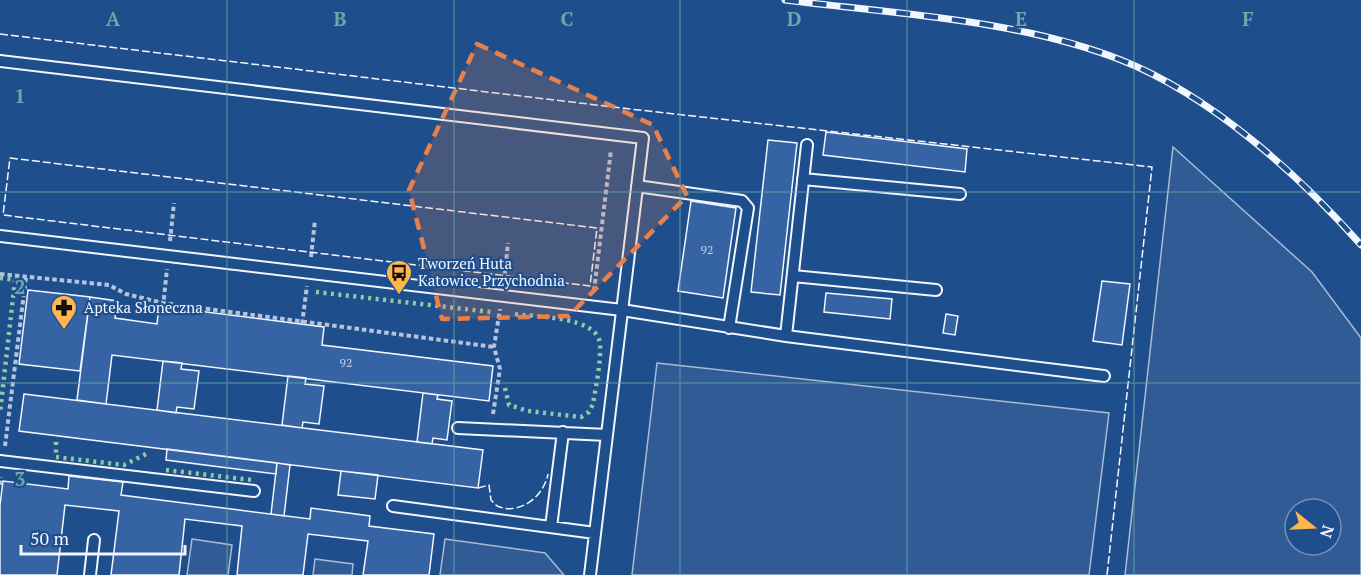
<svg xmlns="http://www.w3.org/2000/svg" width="1361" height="575" font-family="'PT Serif',serif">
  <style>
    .green { fill: #305b95; stroke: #a8bbd7; stroke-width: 1.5; fill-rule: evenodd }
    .building { fill: #3563a3; stroke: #f2f6ff; stroke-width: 1.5 }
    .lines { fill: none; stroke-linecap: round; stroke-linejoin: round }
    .service-casing { stroke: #f2f6ff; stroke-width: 14 }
    .path { stroke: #b3c4dc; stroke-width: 4; stroke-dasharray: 4.5 3; stroke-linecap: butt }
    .service { stroke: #1f4e8c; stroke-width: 10 }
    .rail-casing { stroke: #f2f6ff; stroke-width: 7 }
    .rail { stroke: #1f4e8c; stroke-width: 4.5; stroke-dasharray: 14; stroke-linecap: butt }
    .hedge { stroke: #97c8a6; stroke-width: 4.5; stroke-dasharray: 3 4.5; stroke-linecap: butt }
    .fence { stroke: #f2f6ff; stroke-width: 1.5; stroke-dasharray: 8 3; stroke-linecap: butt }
    .marked { fill: #ea8049; fill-opacity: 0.2; stroke: #ea8049; stroke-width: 4.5; stroke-dasharray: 12 8; stroke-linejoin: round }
    .grid { fill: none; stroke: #6aa9a8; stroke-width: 1.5; stroke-opacity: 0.55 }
    .labels { text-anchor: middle; stroke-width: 4.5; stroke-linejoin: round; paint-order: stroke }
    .number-label { font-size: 12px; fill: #c3d1e8 }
    .poi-label { font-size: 15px; fill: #f2f6ff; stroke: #1f4e8c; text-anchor: start }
    .grid-label { font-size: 20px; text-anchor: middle; font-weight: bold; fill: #6aa9a8; stroke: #1f4e8c; stroke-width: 4.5; stroke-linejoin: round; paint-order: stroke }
  </style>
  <rect width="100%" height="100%" fill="#1f4e8c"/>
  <path class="green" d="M1173,147L1312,272L1361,338V575H1125ZM1295,509H1331V545H1295Z
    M657,363L1109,413L1089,575H632Z
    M192,539L232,545L228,575H187Z
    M445,539L545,553L564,575H440Z
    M315,559L353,564L352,575H313Z"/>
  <path class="building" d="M826,132L967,149L965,172L823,155Z
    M768,140L797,143L780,295L751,292Z
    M691,201L736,208L723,298L678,291Z
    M1102,281L1130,284L1122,345L1093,341Z
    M28,290L90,297L80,371L19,364Z
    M826,293L892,299L890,319L824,312Z
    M90,297L117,301L115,318L157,324L159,306L324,327L322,345L493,366L489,401L112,355L106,404L77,400Z
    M946,314L958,316L955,335L943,333Z
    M163,361L182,363L181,369L199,371L194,409L177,407L176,413L157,410Z
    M288,376L306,378L305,384L324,386L319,424L303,422L302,428L282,425Z
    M423,393L438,395L437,399L452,401L447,440L433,438L432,444L417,442Z
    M24,394L483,450L478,488L19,431Z
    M167,449L277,463L276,474L166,460Z
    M277,463L290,465L284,516L271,514Z
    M341,471L378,475L375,499L338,495Z
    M69,476L123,482L121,495L310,519L311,508L370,516L369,526L434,534L429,575H363L368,541L308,534L303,575H237L242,526L185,519L179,575H111L119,511L65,505L57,575H0V505L3,481L68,489Z"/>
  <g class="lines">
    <defs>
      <path id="service" d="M0,61L643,138L590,575
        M803,179L960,194
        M637,186L742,201L748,208L729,328
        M0,236L622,310L786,336L1104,376
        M793,276L936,290
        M786,336L807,145
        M458,428L607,435
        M0,461L254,491
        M393,506L595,533
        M551,527L563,432
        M90,575L94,540"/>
    </defs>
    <use href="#service" class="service-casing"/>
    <path class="path" d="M170,241L174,203
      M311,257L315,220
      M0,274L109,285L126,294L163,303L494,347
      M504,281L508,243
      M594,291L611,150
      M163,307L167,269
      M302,324L307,286
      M493,414L500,369L494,347L500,309
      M5,446L26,277
      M0,485L1,477"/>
    <use href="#service" class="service"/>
    <defs>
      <path id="rail" d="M785,0C896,14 1016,19 1121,60C1210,95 1298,174 1361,245"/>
    </defs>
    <use href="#rail" class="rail-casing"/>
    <use href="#rail" class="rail"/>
    <path class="hedge" d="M0,278L15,280L0,413
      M316,292L491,312
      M505,388L509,405L528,411L581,417L589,412L593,404C596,385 601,363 600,344C598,316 535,317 514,314
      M56,442V457L124,465L146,454
      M166,470L252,480"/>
    <path class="fence" d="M0,34L630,109L1152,167L1107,575
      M10,158L597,228L590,286L3,215Z
      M478,488L489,485L491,500L497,506C520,516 544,496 548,474"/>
  </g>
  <path class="marked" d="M477,44L653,125L687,196L569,316L442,319L409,190Z"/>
  <path class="grid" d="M227,0V575M454,0V575M680,0V575M907,0V575M1134,0V575M0,192H1361M0,383H1361"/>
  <defs>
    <symbol id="bus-pin" viewBox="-11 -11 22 30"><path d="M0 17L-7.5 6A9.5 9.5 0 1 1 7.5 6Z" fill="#ffb74d" stroke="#1f4e8c"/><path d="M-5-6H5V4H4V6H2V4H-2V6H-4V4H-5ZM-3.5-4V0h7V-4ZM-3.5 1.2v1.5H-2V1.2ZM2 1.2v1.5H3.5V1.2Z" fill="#111"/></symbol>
    <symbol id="pharmacy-pin" viewBox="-11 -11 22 30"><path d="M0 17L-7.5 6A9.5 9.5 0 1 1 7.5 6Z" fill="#ffb74d" stroke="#1f4e8c"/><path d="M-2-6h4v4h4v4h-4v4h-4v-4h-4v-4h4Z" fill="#111"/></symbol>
  </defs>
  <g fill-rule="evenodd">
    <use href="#bus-pin" x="384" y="258" width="30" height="40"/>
    <use href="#pharmacy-pin" x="49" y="293" width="30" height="40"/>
  </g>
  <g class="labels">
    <g class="number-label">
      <text x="707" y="254">92</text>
      <text x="346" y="367">92</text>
    </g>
    <g class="poi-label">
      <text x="418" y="269">Tworzeń Huta<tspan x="418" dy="17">Katowice Przychodnia</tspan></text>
      <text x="84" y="313">Apteka Słoneczna</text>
    </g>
  </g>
  <g class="grid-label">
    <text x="113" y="26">A</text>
    <text x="340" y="26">B</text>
    <text x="567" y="26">C</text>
    <text x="794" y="26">D</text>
    <text x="1021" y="26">E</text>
    <text x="1248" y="26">F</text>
    <text x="20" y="103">1</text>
    <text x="20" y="294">2</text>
    <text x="20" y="486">3</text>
  </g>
  <g transform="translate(1313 527) rotate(108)"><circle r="28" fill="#1f4e8c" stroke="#7391ba" stroke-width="1.5"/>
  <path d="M0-4.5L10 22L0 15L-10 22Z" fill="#ffb74d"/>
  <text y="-9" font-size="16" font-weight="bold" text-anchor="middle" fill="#f2f6ff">N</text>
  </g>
  <path d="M21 545v9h164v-9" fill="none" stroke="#f2f6ff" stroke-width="3"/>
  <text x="30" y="545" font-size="18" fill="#f2f6ff" stroke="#1f4e8c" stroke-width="4.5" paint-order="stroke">50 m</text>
</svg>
